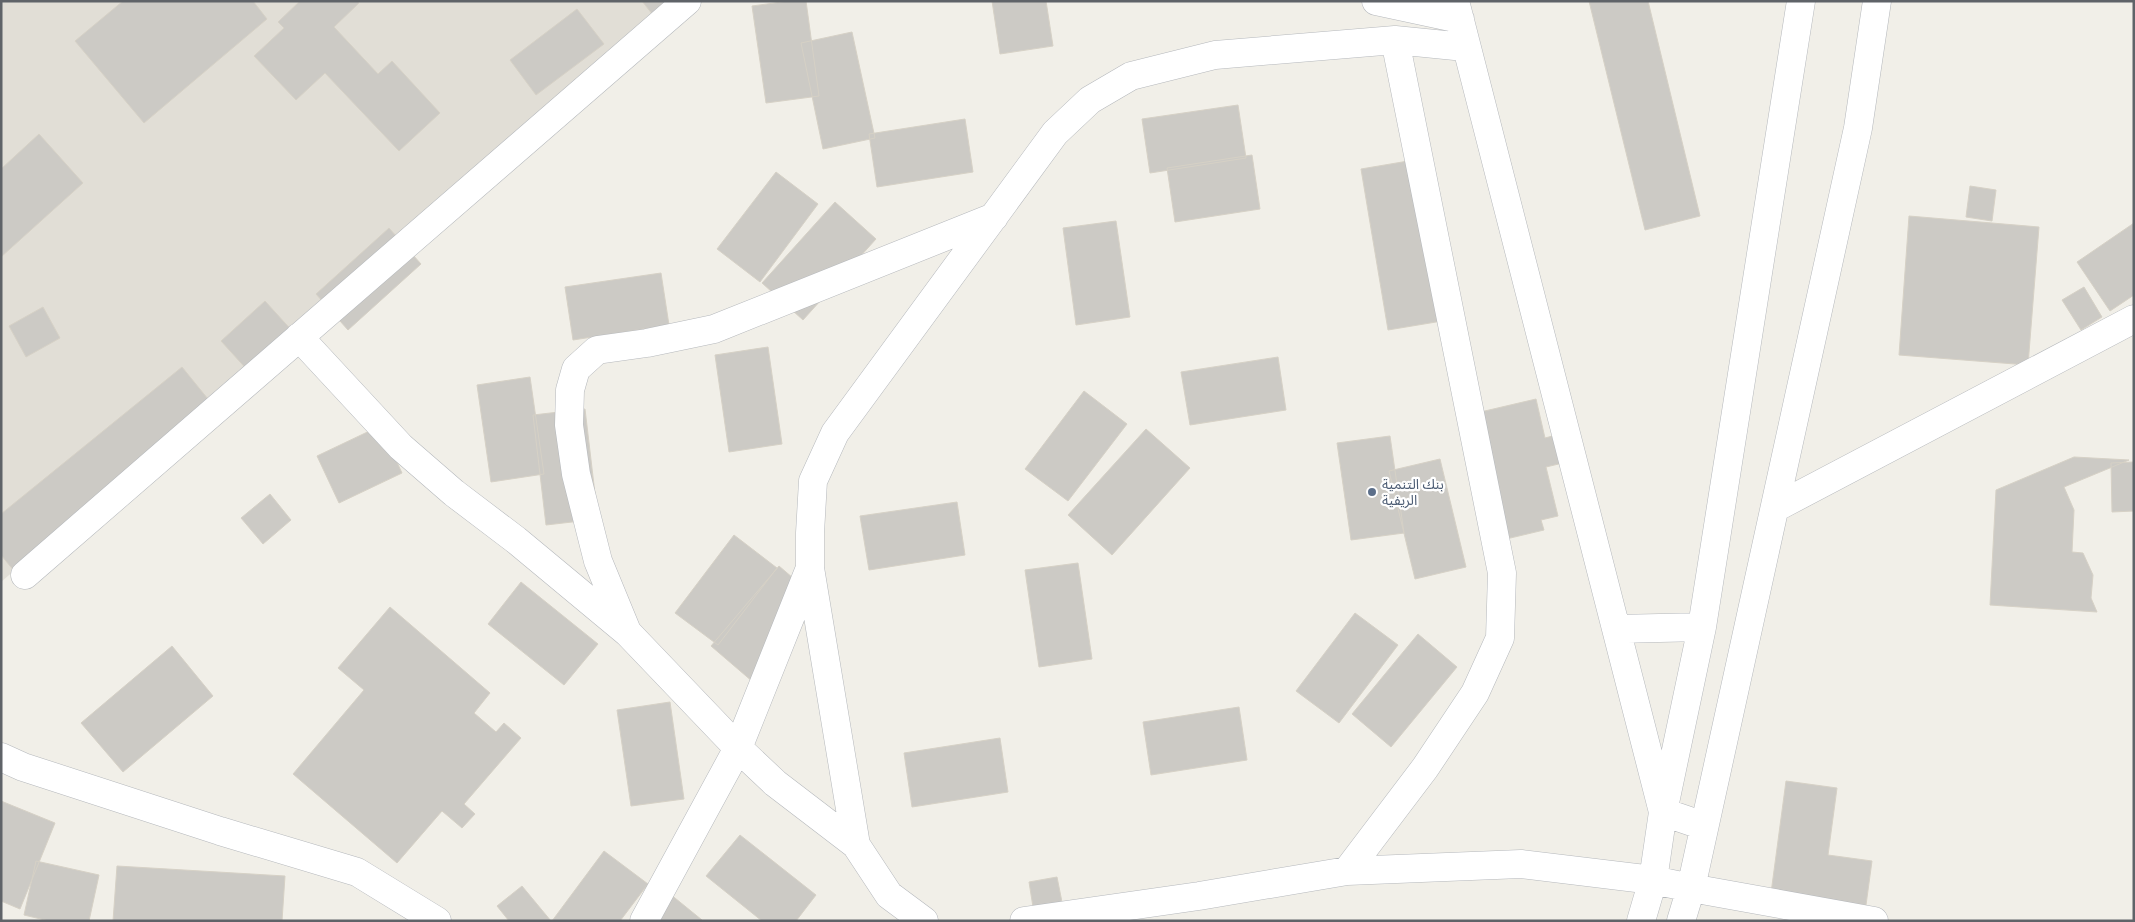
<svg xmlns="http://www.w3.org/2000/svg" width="2135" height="922" font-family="Overpass,'Noto Sans Arabic',sans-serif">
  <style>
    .education { fill: #e1ded6 }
    .building { fill: #cccac5; stroke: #d6d1c6 }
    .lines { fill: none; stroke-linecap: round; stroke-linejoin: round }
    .minor-casing { stroke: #b5b8bc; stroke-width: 29 }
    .minor { stroke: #fff; stroke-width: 28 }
    .service-dot { fill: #5c6f8a; stroke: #fff; stroke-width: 2 }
    .labels { text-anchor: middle; stroke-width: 4.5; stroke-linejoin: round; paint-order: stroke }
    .service-label { font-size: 14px; fill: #4e5e75; stroke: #fff; text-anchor: start }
  </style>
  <rect width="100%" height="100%" fill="#f1efe8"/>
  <path class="education" d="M1,1H674L1,582Z"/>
  <path class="building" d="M123,1H253L267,19L144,123L75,41Z
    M300,1H357L359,3L334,27L378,74L392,61L440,113L399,151L325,73L296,100L254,56L284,28L278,22Z
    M642,1H689L660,24Z
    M789,1H806L819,96L766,103L752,6Z
    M992,1H1046L1053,46L1000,54Z
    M1589,1H1648L1700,216L1645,230Z
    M577,9L604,44L536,95L510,60Z
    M852,32L875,138L823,149L801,43Z
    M1238,105L1246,158L1150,173L1142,119Z
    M965,119L973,172L877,187L869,134Z
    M39,134L83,183L1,257V169Z
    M1252,155L1260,209L1175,222L1167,168Z
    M1420,159L1448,320L1388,330L1361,169Z
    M776,172L818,204L760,282L717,249Z
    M1970,186L1996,190L1992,221L1966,217Z
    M835,202L876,239L803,320L762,283Z
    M1909,216L2039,227L2028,365L1899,355Z
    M1116,221L1130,317L1076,325L1063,228Z
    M2134,223V295L2110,311L2077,262Z
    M389,228L421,264L348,330L316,294Z
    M661,273L669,325L573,340L565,287Z
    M2084,287L2102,317L2081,330L2062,300Z
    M265,301L295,334L251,374L221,341Z
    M43,307L60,338L26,357L9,326Z
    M768,347L782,444L729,452L715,355Z
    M1278,357L1286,410L1190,425L1181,372Z
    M182,367L225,420L24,583L1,555V514Z
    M530,377L544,474L491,482L477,385Z
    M1084,391L1127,424L1068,501L1025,469Z
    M1536,399L1545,438L1560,434L1567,462L1546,467L1558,516L1541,520L1544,530L1502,540L1472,414Z
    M585,409L598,519L546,525L533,415Z
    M380,426L402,473L339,503L317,456Z
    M1146,429L1190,468L1112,555L1068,515Z
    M1390,436L1404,533L1351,540L1337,443Z
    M2074,457L2129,460L2064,487L2074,510L2072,552L2083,553L2093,575L2091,598L2097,612L1990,605L1996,490Z
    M1440,459L1466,567L1415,579L1389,471Z
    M2134,462V511L2112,512L2111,463Z
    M270,494L291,520L263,544L241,518Z
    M957,502L965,555L869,570L860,516Z
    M734,535L777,568L718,645L675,613Z
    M1078,563L1092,659L1039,667L1025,570Z
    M779,566L821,602L753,682L711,646Z
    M521,582L598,644L564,685L488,624Z
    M390,607L490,693L474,713L496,732L504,723L521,738L464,804L475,814L462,828L442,811L397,863L293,774L364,690L338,668Z
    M1355,613L1398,645L1339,723L1296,691Z
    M1418,634L1457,667L1391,747L1352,714Z
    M172,646L213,696L123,772L81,723Z
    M670,702L684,799L631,806L617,710Z
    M1239,707L1247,760L1151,775L1143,722Z
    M1000,738L1008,792L912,807L904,753Z
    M1786,781L1837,788L1828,855L1872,861L1866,905L1771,893Z
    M1,801L55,823L20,909L1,901Z
    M740,835L816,895L796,921H762L706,876Z
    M604,851L648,884L620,921H552Z
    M36,861L99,875L89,921H49L24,915Z
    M117,866L285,876L282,921H113Z
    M1057,877L1062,902L1033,907L1029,882Z
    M659,885L702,920L701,921H630Z
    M522,886L551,921H509L497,906Z"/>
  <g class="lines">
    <defs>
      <path id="minor" d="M1376,1L1460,19
        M1455,1L1663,812L1704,826
        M299,337L401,447L454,493L516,540L628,633L738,748L775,783L856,845
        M1775,508L2134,319
        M25,575L687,1
        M626,629L598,561L576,474L569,425L570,390L576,369L597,350L647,343L714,329L994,217
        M1617,629L1702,627
        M1,757L23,767L220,831L357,872L437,921
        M1347,871L1425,768L1475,693L1500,638L1502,573L1395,40
        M644,921L738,748L810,568
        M924,921L889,895L856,845L810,568V533L813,481L835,433L1055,133L1090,100L1131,76L1215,55L1395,40L1465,47
        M1024,921L1199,896L1347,871L1521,864L1653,880L1691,888L1874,921
        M1641,921L1653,880L1663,812L1702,627L1801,1
        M1681,921L1691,888L1858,128L1877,1"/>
    </defs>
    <use href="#minor" class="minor-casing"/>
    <use href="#minor" class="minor"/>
  </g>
  <circle class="service-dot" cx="1372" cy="492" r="5"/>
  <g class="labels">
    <g class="service-label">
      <text x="1382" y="489">بنك التنمية<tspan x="1382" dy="16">الريفية</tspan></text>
    </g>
  </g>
  <rect width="2135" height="922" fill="none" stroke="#5f6368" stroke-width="5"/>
</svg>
